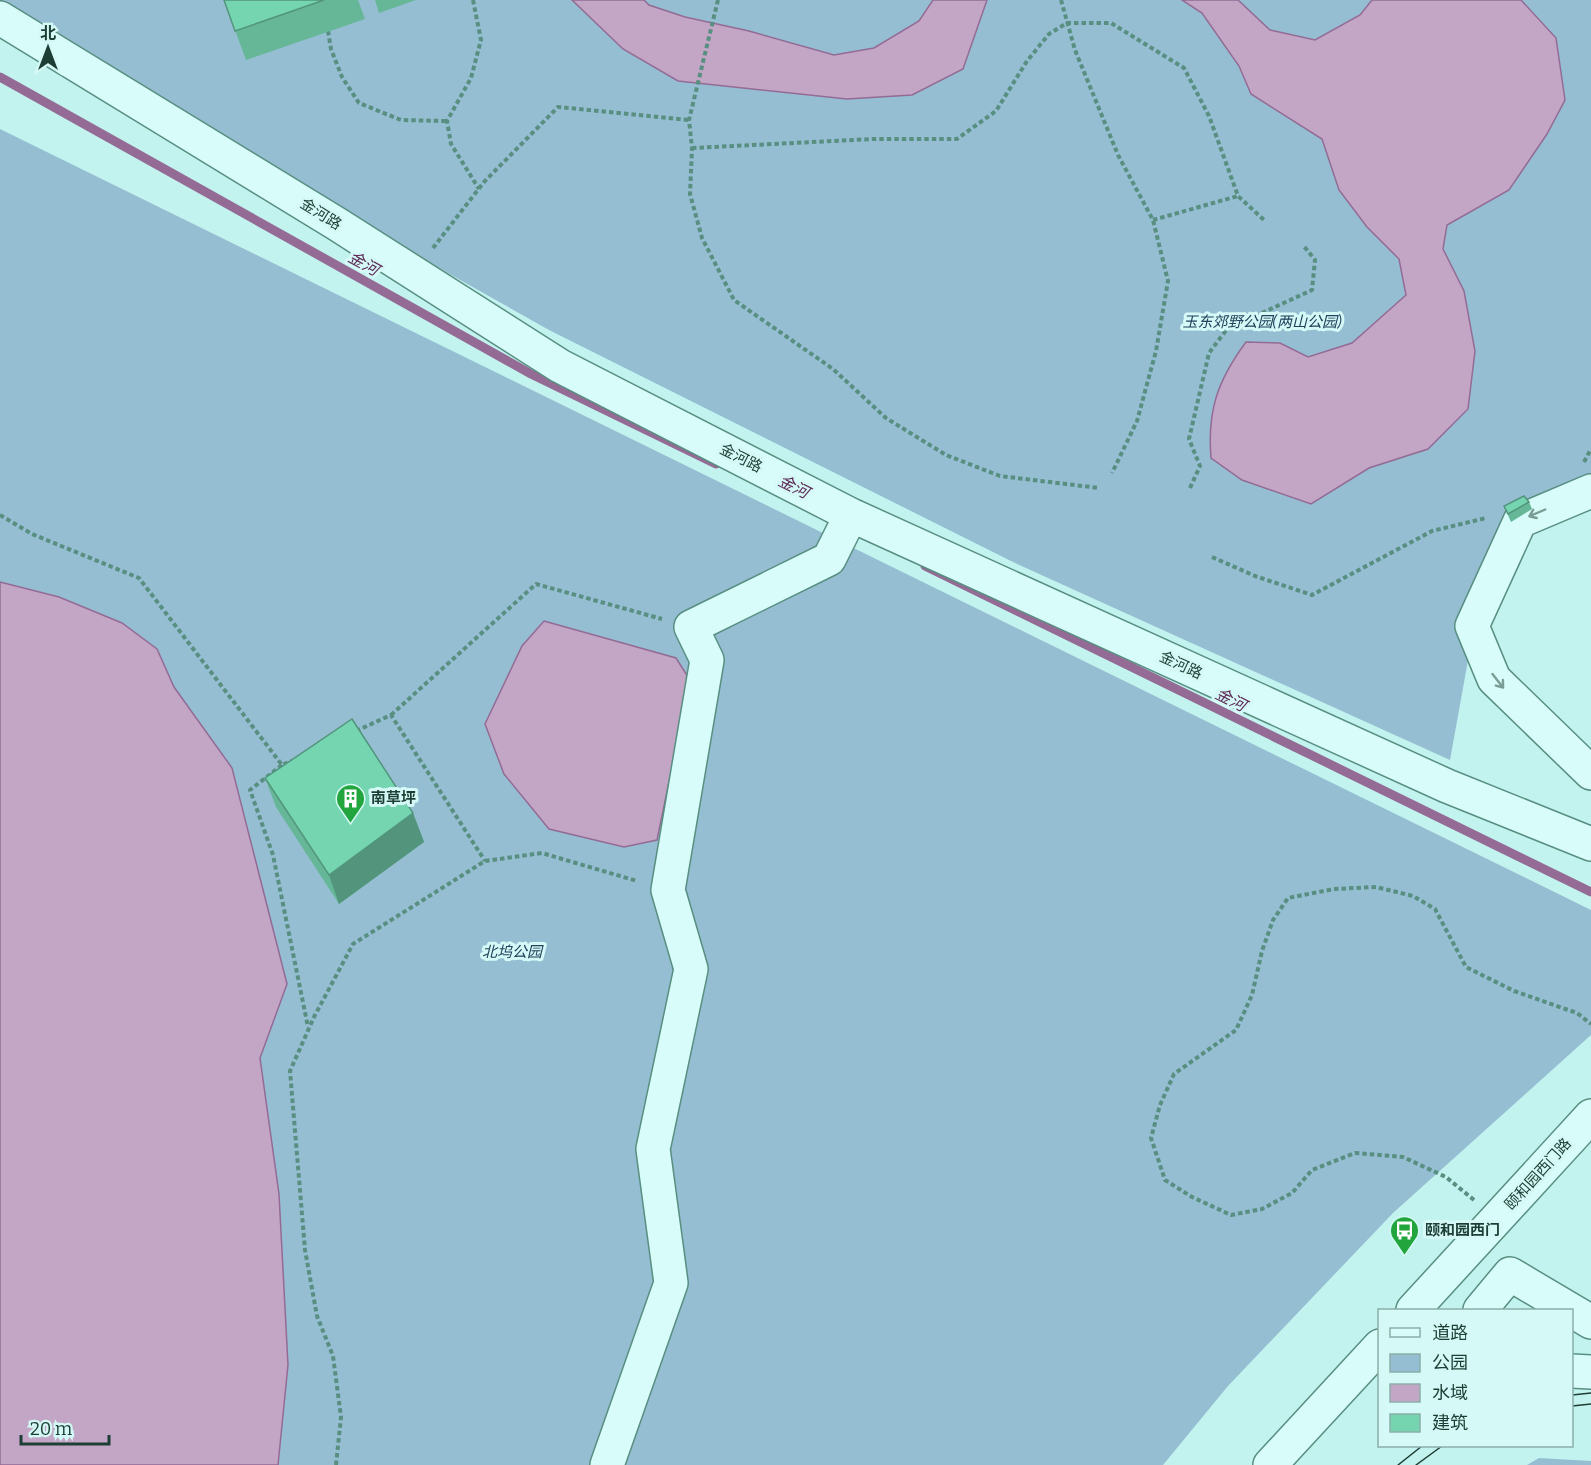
<svg xmlns="http://www.w3.org/2000/svg" width="1591" height="1465" font-family="Bitter,'Noto Sans SC',serif">
  <style>
    .green { fill: #96bed2 }
    .water { fill: #c3a6c5; stroke: #936b95; stroke-width: 1.5 }
    .lines { fill: none; stroke-linecap: round; stroke-linejoin: round }
    .stream { stroke: #936b95; stroke-width: 9 }
    .minor-casing { stroke: #588f81; stroke-width: 36 }
    .path { stroke: #588f81; stroke-width: 4; stroke-dasharray: 4.5 3; stroke-linecap: butt }
    .minor { stroke: #d8fcf9; stroke-width: 33 }
    .tram { stroke: #1d3e34; stroke-width: 1.5 }
    .wall { fill: #65b798 }
    .shaded-wall { fill: #52957c }
    .building { fill: #75d5b1; stroke: #52957c; stroke-width: 1.5 }
    .oneway { stroke: #7a9d96 }
    .labels { text-anchor: middle; stroke-width: 6; stroke-linejoin: round; paint-order: stroke }
    .street-label { font-size: 15px; fill: #1d3e34; stroke: #d4f9f6 }
    .park-label { font-size: 15px; font-style: italic; fill: #22415c; stroke: #d4f9f6 }
    .poi-label { font-size: 15px; font-weight: bold; fill: #1d3e34; stroke: #d4f9f6; text-anchor: start }
    .water-label { font-size: 16px; font-style: italic; fill: #5f2b57; stroke: #d4f9f6 }
  </style>
  <rect width="100%" height="100%" fill="#c3f3ef"/>
  <path class="green" d="M0,0H1591V509L1487,555L1450,760L1015,563L549,330L0,21Z
    M0,129L1591,910V1035L1393,1213L1228,1386L1163,1465H0Z
    M1539,1458L1591,1461V1465H1527Z"/>
  <path class="water" d="M572,0H644L649,5L685,17L749,31L834,55L874,48L919,21L933,0H987L963,69L912,95L847,99L678,81L623,49Z
    M1182,0H1238L1270,30L1315,40L1360,15L1372,0H1521L1556,38L1565,100L1547,134L1509,190L1447,225L1443,249L1464,291L1475,351L1468,409L1428,449L1369,468L1311,504L1242,480L1211,458C1207,410 1218,380 1246,342L1280,343L1308,357L1352,343L1406,295L1399,259L1367,227L1339,190L1322,139L1251,94L1239,66L1202,13Z
    M0,582L59,597L122,623L157,649L174,687L232,768L287,984L260,1058L279,1194L288,1365L278,1465H0Z
    M544,621L676,658L690,680L657,840L624,847L549,829L504,774L485,724L522,646Z"/>
  <g class="lines">
    <path class="stream" d="M0,77L531,374L716,464
      M925,566L1591,892"/>
    <defs>
      <path id="minor" d="M0,18L337,224L560,366L851,515L1447,786L1591,844
        M1591,491L1520,521L1472,626L1494,679L1591,773
        M1413,1310L1591,1116
        M1480,1310L1510,1274L1591,1322
        M1572,1371L1591,1372
        M607,1465L671,1283L653,1149L691,969L668,890L707,660L691,627L829,559L851,515
        M1270,1465L1380,1346"/>
    </defs>
    <use href="#minor" class="minor-casing"/>
    <path class="path" d="M473,0L481,40L471,78L447,121L451,144L479,189
      M718,0L689,120L692,148L690,194L702,238L734,300L833,369L886,418L946,455L1000,476L1099,488
      M1061,0L1075,50L1118,155L1153,220L1168,281L1156,351L1137,421L1112,473
      M328,31L331,49L342,77L359,103L401,120L447,121
      M692,148L873,139H957L996,111L1027,61L1049,34L1067,23H1111L1184,68L1209,116L1238,196L1264,220
      M1153,220L1238,196
      M433,248L484,182L558,107L689,120
      M1584,462L1591,449
      M1190,488L1200,466L1189,439L1209,353L1227,329L1312,290L1315,260L1303,245
      M0,515L32,534L139,578L282,765L292,761
      M1212,557L1255,576L1312,595L1432,531L1486,518
      M391,715L536,584L662,619
      M356,731L391,715L485,861
      M282,765L250,790L273,855L308,1027
      M1474,1200L1446,1177L1403,1157L1355,1153L1312,1170L1292,1193L1262,1209L1231,1215L1192,1197L1165,1180L1151,1138L1160,1105L1174,1074L1236,1030L1252,995L1262,951L1273,920L1288,898L1334,889L1376,887L1413,896L1435,909L1466,967L1514,991L1577,1013L1591,1024
      M336,1465L341,1417L333,1356L317,1316L305,1250L290,1071L314,1017L353,944L485,861L542,853L637,881"/>
    <use href="#minor" class="minor"/>
    <path class="tram" d="M1572,1395L1591,1393
      M1572,1406L1591,1404
      M1398,1465L1422,1446
      M1416,1465L1442,1446"/>
  </g>
  <path class="wall" d="M224,0H358L365,19L246,60Z
    M375,0H416L379,13Z
    M1529,502L1532,509L1511,522L1504,506Z
    M265,778L413,813L424,842L339,904L276,807Z"/>
  <path class="shaded-wall" d="M413,813L424,842L339,904L329,875Z"/>
  <path class="building" d="M224,0H324L235,31Z
    M1524,496L1529,502L1508,514L1504,506Z
    M352,719L413,813L329,875L265,778Z"/>
  <defs><path id="oneway-shaft" d="M-6 0H5M1.5-3L5.5 0L1.5 3" fill="none" stroke-width="1.6" stroke-linecap="round" stroke-linejoin="round" transform="scale(1.5)"/></defs>
  <g class="oneway">
    <use href="#oneway-shaft" transform="translate(1537 513) rotate(157)"/>
    <use href="#oneway-shaft" transform="translate(1498 681) rotate(52)"/>
  </g>
  <defs>
    <symbol id="building-pin" viewBox="-11 -11 22 30"><path d="M0 17L-7.5 6A9.5 9.5 0 1 1 7.5 6Z" fill="#21a53c" stroke="#d4f9f6"/><path d="M-4-6H4V6H1V3H-1V6H-4ZM-2.5-4.3h1.7v1.8h-1.7ZM.8-4.3h1.7v1.8H.8ZM-2.5-1h1.7V.8h-1.7ZM.8-1h1.7V.8H.8Z" fill="#fff"/></symbol>
    <symbol id="bus-pin" viewBox="-11 -11 22 30"><path d="M0 17L-7.5 6A9.5 9.5 0 1 1 7.5 6Z" fill="#21a53c" stroke="#d4f9f6"/><path d="M-5-6H5V4H4V6H2V4H-2V6H-4V4H-5ZM-3.5-4V0h7V-4ZM-3.5 1.2v1.5H-2V1.2ZM2 1.2v1.5H3.5V1.2Z" fill="#fff"/></symbol>
  </defs>
  <g fill-rule="evenodd">
    <use href="#building-pin" x="334" y="782" width="33" height="45"/>
    <use href="#bus-pin" x="1388" y="1214" width="33" height="45"/>
  </g>
  <g class="labels">
    <g class="street-label">
      <text transform="translate(321 214) rotate(32)" y="5">金河路</text>
      <text transform="translate(741 458) rotate(27)" y="5">金河路</text>
      <text transform="translate(1181 665) rotate(25)" y="5">金河路</text>
      <text transform="translate(1538 1174) rotate(-48)" y="5">颐和园西门路</text>
    </g>
    <g class="park-label">
      <text x="1262" y="327">玉东郊野公园(两山公园)</text>
      <text x="512" y="957">北坞公园</text>
    </g>
    <g class="poi-label">
      <text x="371" y="803">南草坪</text>
      <text x="1425" y="1235">颐和园西门</text>
    </g>
    <g class="water-label">
      <text transform="translate(364 263) rotate(29)" y="6">金河</text>
      <text transform="translate(794 486) rotate(26)" y="6">金河</text>
      <text transform="translate(1231 699) rotate(26)" y="6">金河</text>
    </g>
  </g>
  <rect x="1378" y="1309" width="195" height="138" fill="#d4f9f6" stroke="#8baea8" stroke-width="1.5"/>
  <rect x="1390" y="1328" width="30" height="9" fill="#d8fcf9" stroke="#8baea8" stroke-width="1.5"/>
  <text x="1432" y="1339" font-size="18" fill="#1d3e34">道路</text>
  <rect x="1390" y="1354" width="30" height="18" fill="#96bed2" stroke="#8baea8" stroke-width="1.5"/>
  <text x="1432" y="1369" font-size="18" fill="#1d3e34">公园</text>
  <rect x="1390" y="1384" width="30" height="18" fill="#c3a6c5" stroke="#8baea8" stroke-width="1.5"/>
  <text x="1432" y="1399" font-size="18" fill="#1d3e34">水域</text>
  <rect x="1390" y="1414" width="30" height="18" fill="#75d5b1" stroke="#8baea8" stroke-width="1.5"/>
  <text x="1432" y="1429" font-size="18" fill="#1d3e34">建筑</text>
  <g transform="translate(48 48)" stroke="#d4f9f6" stroke-width="4.5" paint-order="stroke">
  <path d="M0-4.5L10 22L0 15L-10 22Z" fill="#1d3e34"/>
  <text y="-9" font-size="16" font-weight="bold" text-anchor="middle" fill="#1d3e34">北</text>
  </g>
  <path d="M21 1435v9h88v-9" fill="none" stroke="#1d3e34" stroke-width="3"/>
  <text x="30" y="1435" font-size="18" fill="#1d3e34" stroke="#d4f9f6" stroke-width="4.5" paint-order="stroke">20 m</text>
</svg>
